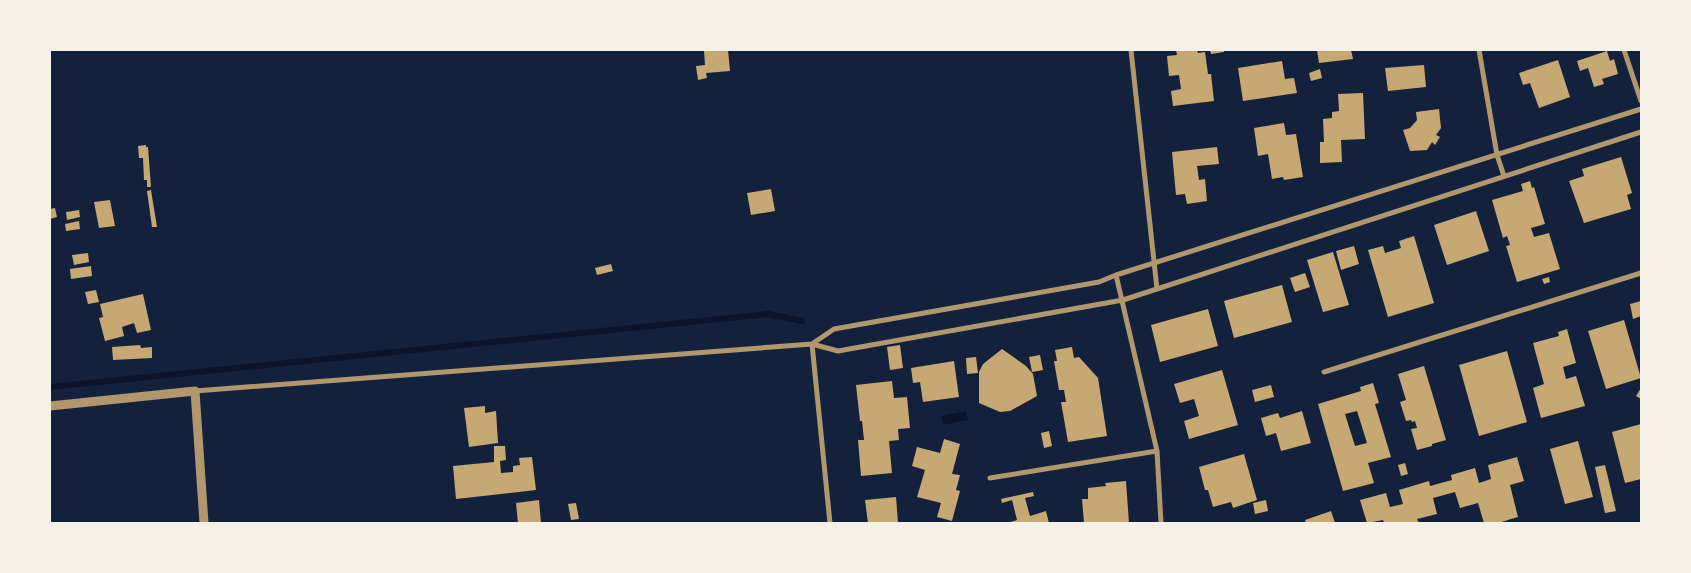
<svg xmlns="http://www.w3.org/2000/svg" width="1691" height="573" font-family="'Varela Round',sans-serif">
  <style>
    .water { fill: #0b132b }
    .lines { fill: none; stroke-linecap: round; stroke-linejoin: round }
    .stream { stroke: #0b132b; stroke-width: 6 }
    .building { fill: #c6a872; fill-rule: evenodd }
    .minor { stroke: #b1986c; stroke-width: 5 }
    .tertiary { stroke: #b1986c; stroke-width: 9 }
  </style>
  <rect width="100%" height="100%" fill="#14213d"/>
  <path class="water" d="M966,411L968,420L943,425L941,416Z"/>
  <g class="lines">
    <path class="stream" d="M50,387L768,314L802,321"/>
  </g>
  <path class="building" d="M728,50L730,71L706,73L707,78L698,80L696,66L705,65L704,51Z
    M1176,50H1197L1198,53L1205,52L1208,74H1211L1214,101L1173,106L1171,91L1181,89L1179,75L1169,76L1167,56L1177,55Z
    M1210,50H1224V52L1211,54Z
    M1317,50H1351L1353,59L1319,63Z
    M1607,51L1610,61L1614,59L1618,74L1602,79L1604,84L1594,87L1588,68L1580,71L1577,61Z
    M1558,60L1570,97L1539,108L1530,83L1523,85L1519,73Z
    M1282,61L1285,79L1294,78L1297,93L1243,101L1238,68Z
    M1424,65L1426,87L1388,91L1385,68Z
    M1320,69L1322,78L1311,81L1309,73Z
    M1363,93L1365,139L1341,140L1342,162L1320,163V142H1324L1323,119L1332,118V112L1339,111L1338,94Z
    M1439,109L1441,128L1436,135L1440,137L1435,145L1432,142L1427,150L1410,151L1403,130L1410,128L1417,120L1416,112Z
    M1284,123L1286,135L1296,134L1303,177L1284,180L1283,177L1272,179L1268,154L1258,156L1254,128Z
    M146,145V147H148L151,187H147V180H144L143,158H139L138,146Z
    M1217,147L1219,164L1197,166L1199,180L1205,179L1207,201L1187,204L1185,194L1176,195L1172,152Z
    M1621,157L1632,193L1627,195L1631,209L1584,223L1569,181L1584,176L1582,169Z
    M1530,181L1532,188L1534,187L1545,224L1531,228L1534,237L1549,233L1560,269L1517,282L1506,246L1510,245L1507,236L1503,238L1492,200L1523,191L1521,184Z
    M771,189L775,211L751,215L747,193Z
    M151,190L157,227H152L147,191Z
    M110,200L115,226L99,228L94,202Z
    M55,208L57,217L50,219V209Z
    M79,210L80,217L67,220L66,212Z
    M1476,211L1489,251L1447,265L1434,225Z
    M79,221L80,229L66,231L65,224Z
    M1414,236L1434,303L1388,317L1368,250L1383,246L1385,253L1401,248L1399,241Z
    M1354,246L1359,264L1341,270L1336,251Z
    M1333,252L1349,305L1323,312L1307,260Z
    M88,253L89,262L74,265L72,255Z
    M611,264L613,271L597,275L595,268Z
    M91,266L92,276L71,279L70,269Z
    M1305,273L1310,287L1295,292L1290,278Z
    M1549,277L1550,282L1544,284L1542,279Z
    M1282,285L1292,322L1234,338L1224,301Z
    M96,290L99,302L88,304L85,292Z
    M143,294L151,330L137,333L134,323L122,327L124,336L105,341L99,318L103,317L100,304Z
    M1641,301V316L1633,319L1630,304Z
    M1208,309L1218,346L1160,362L1151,325Z
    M1624,320L1641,378L1606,389L1588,331Z
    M1567,329L1576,363L1563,367L1566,379L1576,376L1585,406L1541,418L1533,388L1544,384L1533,343L1559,336L1558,332Z
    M140,345L141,348L152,347V358L113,360L112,347Z
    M900,345L903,368L890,370L887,347Z
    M1072,347L1074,358L1079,357L1098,378L1107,436L1068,442L1061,402H1066L1064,390H1059L1054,361H1057L1055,350Z
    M1002,349L1026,366L1033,374L1037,396L1010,411L1000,412L979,403V372L983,364Z
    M1507,351L1527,422L1479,436L1459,365Z
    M1040,355L1043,370L1032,372L1029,357Z
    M976,357L978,373L967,374L966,358Z
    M954,361L959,397L923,402L920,382L913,383L911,368Z
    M1424,366L1446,440L1432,444V446L1417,450L1411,429L1417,428L1415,421L1412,422L1411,420L1406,421L1400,402L1406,400L1398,374Z
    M1222,370L1238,425L1189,439L1184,421L1199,416L1194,399L1180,403L1174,384Z
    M892,381L894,398L907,397L910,428L898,429L899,440L889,441L892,473L861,476L858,440H864L862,421H860L856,385Z
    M1373,383L1379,403L1375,404L1391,457L1368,463L1374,483L1343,491L1318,404L1361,391L1360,387ZM1357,411L1367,443L1355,446L1345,414Z
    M1271,385L1274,397L1255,402L1252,390Z
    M1641,388V399L1636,396Z
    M485,406V413L496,411L498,443L469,447L464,408Z
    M1302,411L1311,443L1281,451L1276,433L1266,436L1261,418L1278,413L1280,418Z
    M1641,424V479L1625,483L1612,432Z
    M1049,431L1052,446L1044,448L1041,433Z
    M944,439L960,444L952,474L960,475L956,490L960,491L952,521L937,517L941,503L917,497L925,470L912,466L917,447L940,453Z
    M1578,441L1593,497L1565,504L1550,449Z
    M494,446H505L506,460L500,461L501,473L513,472V466L520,465L519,458L532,457L536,490L456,499L453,466L494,462Z
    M1244,454L1257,500L1233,508L1231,502L1213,507L1208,490H1205L1199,467Z
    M1517,457L1524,481L1510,485L1518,517L1498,523H1484L1478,503L1460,508L1455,492L1433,498L1437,514L1417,519L1419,523H1384L1383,520L1367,523L1360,500L1386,493L1390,507L1403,504L1399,490L1429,481L1430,486L1452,480L1451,475L1475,468L1479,483L1491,479L1488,465Z
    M1405,463L1408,474L1401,476L1398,465Z
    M1605,465L1616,511L1605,513L1595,467Z
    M1126,481L1129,523H1084L1082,499H1088V488L1106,486L1105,483Z
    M1033,492L1034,496L1025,498L1030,516L1046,511L1049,523H1007L1017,520L1012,500L1002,503L1001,499Z
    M896,497L898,523H868L865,500Z
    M539,500L541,523H518L516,503Z
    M1266,500L1268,511L1255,514L1253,503Z
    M576,503L579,519L571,520L568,504Z
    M1331,511L1335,523H1306L1305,520Z"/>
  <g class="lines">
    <path class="minor" d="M1131,50L1157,289
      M1479,50L1497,155L1504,176
      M1624,50L1641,101
      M1116,275L1157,451L1161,523
      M812,344L834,329L1099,282L1116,275L1641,109
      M812,344L830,523
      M1324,372L1641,273
      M195,391L812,344L838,351L1123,300L1641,132
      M990,478L1157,451"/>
    <path class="tertiary" d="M50,406L195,391L204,523"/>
  </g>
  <rect width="1691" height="573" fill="none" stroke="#f6f1e7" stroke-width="102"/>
</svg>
